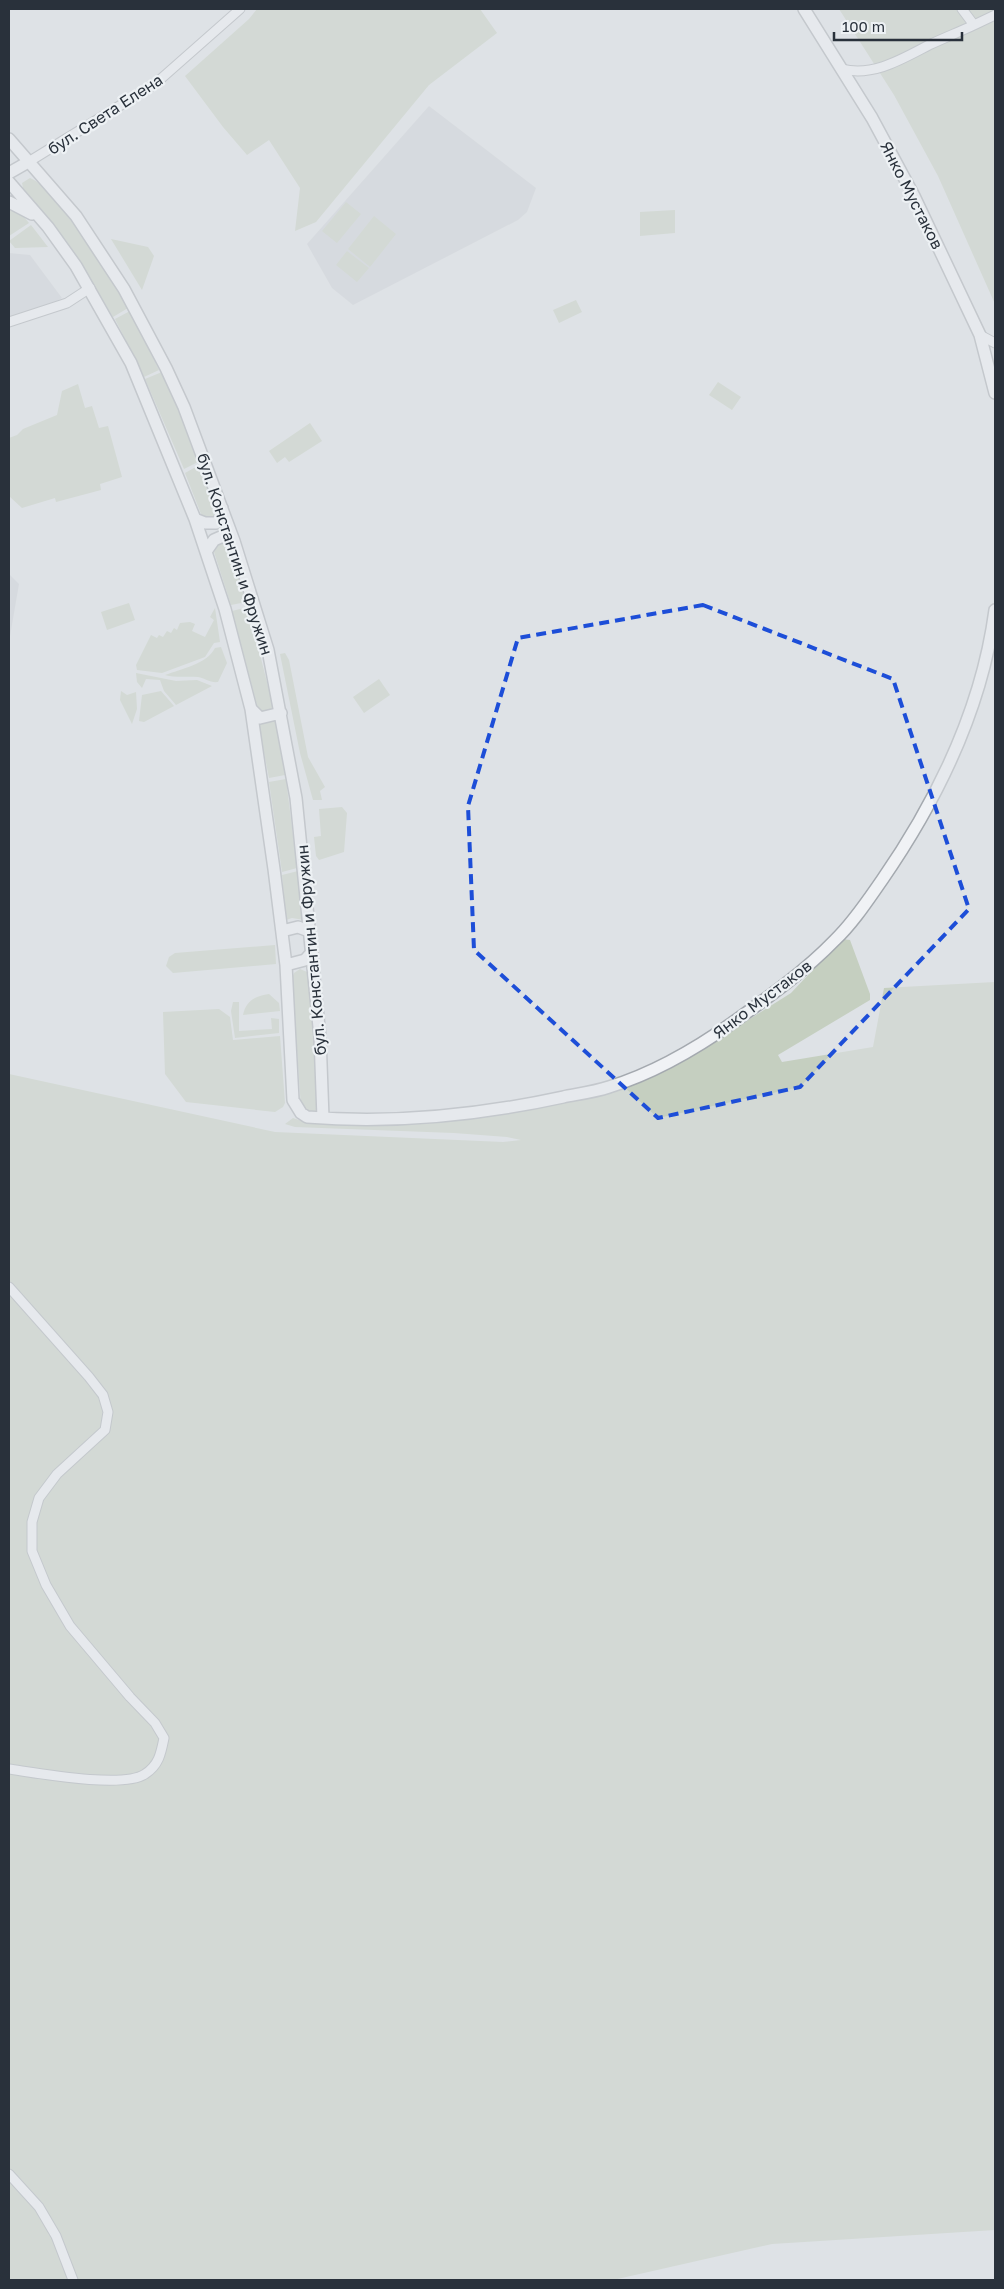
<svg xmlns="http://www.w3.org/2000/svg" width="1004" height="2289" font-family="'Golos Text',sans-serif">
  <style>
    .built { fill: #cdd1d7 }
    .green { fill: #c5cfc0 }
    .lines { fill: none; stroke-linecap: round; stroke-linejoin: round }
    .minor-casing { stroke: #a4a9af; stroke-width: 11 }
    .tertiary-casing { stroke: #a4a9af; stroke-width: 14 }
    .minor { stroke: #f0f2f5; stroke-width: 9 }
    .tertiary { stroke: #f0f2f5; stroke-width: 11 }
    .marked { fill: none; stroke: #1d4ed8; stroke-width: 4; stroke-dasharray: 10 6; stroke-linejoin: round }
    .labels { text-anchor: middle; stroke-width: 4.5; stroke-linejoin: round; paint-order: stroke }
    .street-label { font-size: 16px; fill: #29313b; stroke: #edf1f4 }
  </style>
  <rect width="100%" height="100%" fill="#dee2e6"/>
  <path class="built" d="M429,106L536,188L527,212L518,220L353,305L332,288L307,244Z
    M9,253L30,255L62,298L45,308L9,319Z
    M9,574L19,584L9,642Z"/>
  <path class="green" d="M257,9H480L497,33L429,85L316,222L295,231L300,188L269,140L247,155L223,127L185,76L249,19Z
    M839,9H995V304L938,176L894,95Z
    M30,178C56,187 112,282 128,308L113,317L67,242L23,188L22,183Z
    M346,202L361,214L337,243L322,231Z
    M9,209L24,217L29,223L9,236Z
    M675,210V233L640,236V212Z
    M374,216L396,234L370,267L348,249Z
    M31,225L48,247L15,248L9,241Z
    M111,239L148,247L154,256L142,290Z
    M347,251L369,268L357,282L336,265Z
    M576,300L582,312L559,323L553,310Z
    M130,311L159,370L144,377L115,319Z
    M162,372L200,461L184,469L145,379Z
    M718,382L741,397L732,410L709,395Z
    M78,384L85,408L92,406L99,428L108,426L122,477L100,484L101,490L56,502L55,498L22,508L9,496V438L17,435L23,429L57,415L62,391Z
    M310,423L322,441L289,462L285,457L277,463L269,451Z
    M201,464L218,507L215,517L209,519L201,514L185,473Z
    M220,542H224L231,546L246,602L231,605L214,552L216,545Z
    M129,603L135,620L107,630L101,612Z
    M248,607L273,706L272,711L264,715L258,709L232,611Z
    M215,608L220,642L214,643L205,657L162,673L137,670L136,665L151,635L157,638L159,635L163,637L167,631L171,633L174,628L177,630L180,623L190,622L195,624L192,631L205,637L214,620L210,617Z
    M221,647L227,663L218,682C210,683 205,678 198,677C187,676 176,678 165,675C181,669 207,664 215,648Z
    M285,653L289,660L308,757L325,787L320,791L322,800H313L300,753L280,654Z
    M136,673L176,681L197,680L212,686L176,705L164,691L160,680L146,679L142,688L137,682Z
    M379,679L390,695L364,713L353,697Z
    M121,691L127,695L136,692L137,709L132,724L120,700Z
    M161,691L174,706L144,722L139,721L142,695Z
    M276,717L285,775L269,778L258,722Z
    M286,779L297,868L282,872L269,782Z
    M342,807L347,813L344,852L319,860L316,856L314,837L321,836L319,809Z
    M298,871L304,920L292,918L286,920L282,875Z
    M842,939L850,940L870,994V1000L778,1055L782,1062L873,1047L884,988L995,982V2230L772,2244L613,2280H9V1074L275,1132L503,1142L521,1140L507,1137L454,1133L295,1127L285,1124L293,1118L302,1121L456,1116L611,1089L707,1046L791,993Z
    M275,945L276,964L173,973L166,966L169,957L175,953Z
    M300,969L307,972L310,977L320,1103L316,1112L312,1114L301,1107L292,979L294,973Z
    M269,994L279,1003L280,1011L243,1015C246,1001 255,996 269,994Z
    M233,1002H239V1031L272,1029L271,1018L279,1019V1033L235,1038L231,1011Z
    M219,1009L230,1017L233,1040L280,1036L285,1103L283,1107L275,1112L186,1102L165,1074L163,1012Z"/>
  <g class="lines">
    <defs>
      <path id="minor" d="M962,9L974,25L995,15
        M842,69C873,77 902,59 929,45C944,38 959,32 974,25
        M30,161L155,84L240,9
        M9,322L67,303L90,288
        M980,335L995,343
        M9,1287L89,1377L103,1395L108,1412L105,1430L57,1474L39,1498L32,1522V1551L46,1585L70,1626L130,1697L155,1723L164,1738C161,1753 159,1765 145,1774C123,1789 37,1773 9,1769
        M9,2174L39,2207L56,2236L73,2280"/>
      <path id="tertiary" d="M804,9L872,118L914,196L980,335L995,393
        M9,139L76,216L124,289L166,368L184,407L234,541L268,650L296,798L320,1037L323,1118
        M9,173L30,161
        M9,182L48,227L76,266L131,363L195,519L225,609L251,709L274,869L286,965L293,1100L301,1113L307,1117C391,1124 480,1115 563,1097C578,1094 594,1092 609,1087C655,1073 697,1048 735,1021C770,996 805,971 835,940C853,923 868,900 882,880C938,799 982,708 995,610
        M9,202L32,214
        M195,519L205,523H216L221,518L222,508
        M207,550L214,540L223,536L234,541
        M251,709L260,718L281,713
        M282,931L298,927L309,931
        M286,965L305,960L312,952"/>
    </defs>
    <use href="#minor" class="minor-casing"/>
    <use href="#tertiary" class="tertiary-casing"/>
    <use href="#minor" class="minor"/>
    <use href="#tertiary" class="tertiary"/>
  </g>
  <path d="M0 0H1004V2289H0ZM703,605L893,679L969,909L800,1087L658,1118L474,950L468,806L518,638Z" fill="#dee2e6" fill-opacity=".55" fill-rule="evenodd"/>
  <path class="marked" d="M703,605L893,679L969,909L800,1087L658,1118L474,950L468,806L518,638Z"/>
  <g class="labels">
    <g class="street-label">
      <text transform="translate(105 114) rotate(-33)" y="6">бул. Света Елена</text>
      <text transform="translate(912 195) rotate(63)" y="6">Янко Мустаков</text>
      <text transform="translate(235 554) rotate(72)" y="6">бул. Константин и Фружин</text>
      <text transform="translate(311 950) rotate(-95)" y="6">бул. Константин и Фружин</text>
      <text transform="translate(762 999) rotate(-37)" y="6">Янко Мустаков</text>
    </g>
  </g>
  <rect width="1004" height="2289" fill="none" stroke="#29313b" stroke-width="20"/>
  <path d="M834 32v8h128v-8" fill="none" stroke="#29313b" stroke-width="2.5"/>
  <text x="842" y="32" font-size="15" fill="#29313b" stroke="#edf1f4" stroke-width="4" paint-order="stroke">100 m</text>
</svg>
